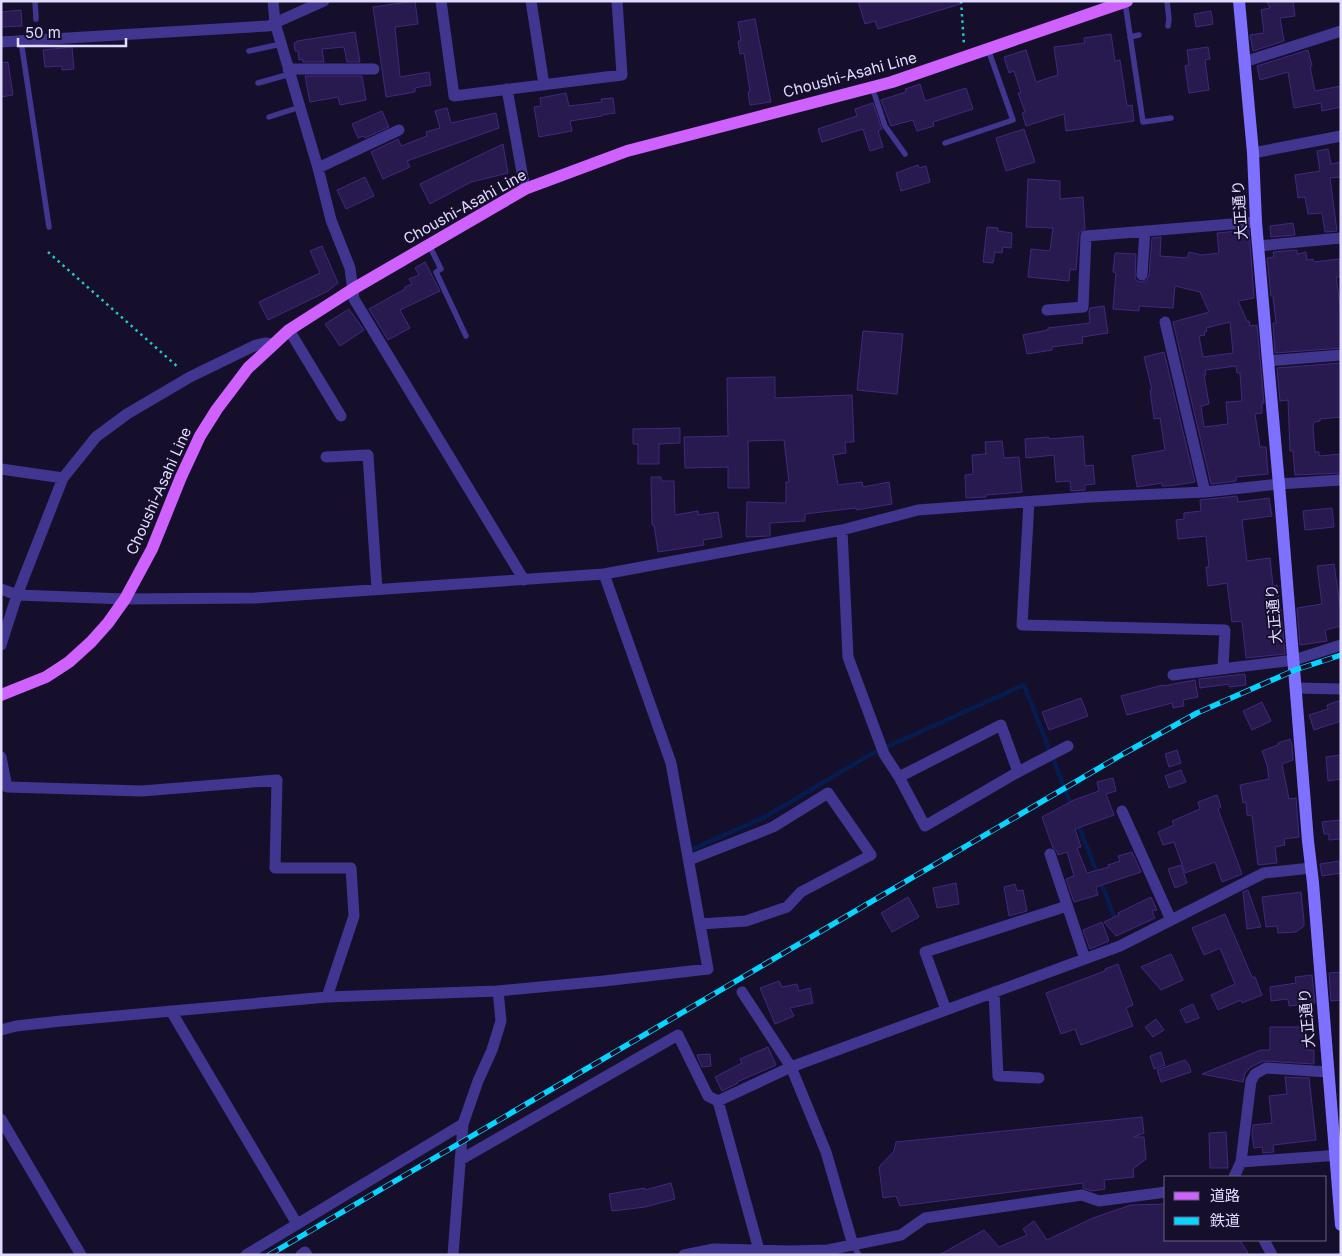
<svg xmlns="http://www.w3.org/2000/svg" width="1342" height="1256" font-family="Inter,'Noto Sans JP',sans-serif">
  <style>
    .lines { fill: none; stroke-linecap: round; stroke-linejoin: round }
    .stream { stroke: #061b4e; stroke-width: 4.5 }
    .building { fill: #28194f; stroke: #40297d; fill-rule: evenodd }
    .path { stroke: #26c6c7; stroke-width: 2.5; stroke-dasharray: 2.5 4; stroke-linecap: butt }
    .lane { stroke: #40368f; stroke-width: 5.5 }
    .street { stroke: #40368f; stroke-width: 11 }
    .secondary { stroke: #7f71ff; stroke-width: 12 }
    .primary { stroke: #cf61ff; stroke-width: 12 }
    .rail-casing { stroke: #06d5ff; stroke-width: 5.5 }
    .rail { stroke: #160f2c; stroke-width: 4; stroke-dasharray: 11; stroke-linecap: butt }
    .labels { text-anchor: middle; stroke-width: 4; stroke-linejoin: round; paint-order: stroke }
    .street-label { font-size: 15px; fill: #e1daff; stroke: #160f2c }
  </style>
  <rect width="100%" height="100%" fill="#160f2c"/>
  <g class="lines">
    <path class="stream" d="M1078,824L1116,921
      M693,849L765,817L871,754L1024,685L1072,807"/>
  </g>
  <path class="building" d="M415,1L418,24L395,27L400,77L429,72L431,85L415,88V92L386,97L373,7Z
    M858,1H960V4L878,29L875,21L865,24Z
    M1267,1H1293L1295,16L1280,18L1284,41L1253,51L1250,35L1264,33L1261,10L1270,8Z
    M21,10L22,26L1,27V12Z
    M1211,11L1213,24L1196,27L1194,14Z
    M755,19L771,102L750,105L748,92L750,91L744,53L740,54L738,41H741L738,22Z
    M355,32L360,62H347L344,47L322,49L324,62H303L302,59L299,60L298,51H295L294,43L297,42V41Z
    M1111,34L1115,61L1120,60L1127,106L1132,105L1134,121L1066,131L1064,114L1026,126L1022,113L1025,112L1018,93H1021L1014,71L1009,73L1004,57L1026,50L1036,82L1058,75L1054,47L1085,43L1084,38Z
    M72,47L74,69L62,70V66L45,67L43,50Z
    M1208,47L1210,59L1205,60L1209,90L1189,93L1185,66L1189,65L1187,50Z
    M1308,50L1312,66L1310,67L1315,91L1341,86V107L1322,111L1321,103L1294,108L1288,72L1260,80L1257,66Z
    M8,62L13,95L1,97V63Z
    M305,76H362L366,100L340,105L338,97L310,102Z
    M920,84L925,101L966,88L973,109L933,122L934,126L917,131L913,120L891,126L881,100L906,92L905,89Z
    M566,93L569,106L602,102L601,99L613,98L615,113L602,115V116L570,121L572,131L539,137L534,107L541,106L540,98Z
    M873,103L882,129L878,131L883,147L870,151L863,129L822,142L818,129L857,116L855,109Z
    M447,108L451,123L496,113L499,128L407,161L410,167L383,179L371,152L398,139L401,146L427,136L426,132L440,128L435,111Z
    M382,111L389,127L365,138L364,136L358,138L352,124Z
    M1024,129L1035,162L1006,171L996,138Z
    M503,144L508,173L471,182L430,204L420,184Z
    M1328,149L1331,164L1341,162V177L1330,178L1337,231L1325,232L1322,213L1308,214L1305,197L1298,198L1295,175L1320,171L1317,151Z
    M918,165L919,168L926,166L930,182L901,191L896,173Z
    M365,177L374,196L346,209L337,190Z
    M1028,179L1060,181V199L1083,197L1085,229L1079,233L1076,270L1070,269L1069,281L1028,277L1031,249L1050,251L1053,228L1026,227Z
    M1293,223L1295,235L1271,237L1270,226Z
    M987,227L998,228V231L1012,233L1011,248L1003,247L1002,253L995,252L993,263L983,262Z
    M1249,230L1254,298L1238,301L1247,321H1249L1250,326L1257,325L1264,403H1262V413L1255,414L1260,447H1266L1268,474L1236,477V481L1211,484L1173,322L1209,312L1200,292L1175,286L1173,308L1139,306V311L1113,309L1116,273L1113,272L1115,253L1136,254L1135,278L1137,281L1142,282L1146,281L1149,276L1152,238L1161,237L1160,256L1187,258L1189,252L1202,255L1219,253L1217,233ZM1230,322L1233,353L1203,357L1199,336L1205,335L1204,332L1207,331L1206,328ZM1236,366L1237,373H1240L1242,401L1226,402L1228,424L1204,427L1201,406L1209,404L1204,375H1206L1205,370Z
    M322,246L338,283L328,291L268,320L259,302L320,273L310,251Z
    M1297,250V254L1306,252L1307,260L1313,259L1314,262L1339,259L1341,277H1336L1340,305H1341V348L1275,353L1273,323H1276L1273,296H1271L1267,258L1274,257L1273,252Z
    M425,262L440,291L400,310L410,328L388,340L369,309L405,289V287L412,284L409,279L419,275L415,268Z
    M1104,306L1108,333L1082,337L1083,343L1052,347V350L1027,354L1023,335L1048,330V328L1090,323L1089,312L1090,308Z
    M349,309L364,330L340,346L325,324Z
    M863,331L903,334L897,394L857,390Z
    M1164,352L1195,482L1169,486H1162V483L1137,487L1132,456L1165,450L1160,418L1154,419L1150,390H1152L1144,357Z
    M1341,363V417L1320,419V421L1314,422L1313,427L1315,452H1319V456L1341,454V473L1295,475L1293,451H1290L1288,400L1280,401L1277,368Z
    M775,377V398L852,395L854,442H845L846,453L833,455L838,485L862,482L863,487L889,482L892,504L856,510V508L805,514V521L770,523V536L746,537L747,502L786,503V482H789L784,440L748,441L749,488H728V467L685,468L684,437L728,436L727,378Z
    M680,428V443L659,444V464H638V444H633V429Z
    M1083,436L1085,466L1093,465L1095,484L1085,485V490L1071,491L1070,481L1056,482L1054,455L1026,458L1025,439L1049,437V439Z
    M1002,441L1004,458L1019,457L1022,492L986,495V497L966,498L965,475L973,474L972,455L986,454L985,442Z
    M651,477H661L662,481H674L675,515L698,511V515L718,512L722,537L703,540L704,545L658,552L654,525H652Z
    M1237,496L1238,502L1269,498L1272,516L1242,520L1247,561L1270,558L1273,586L1277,585L1281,610L1285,654L1246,658L1242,621L1232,622L1227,583L1208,586L1206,567H1209L1206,536L1178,539L1176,520L1184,519V513L1201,511L1200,500Z
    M1332,508L1334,527L1305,530L1303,511Z
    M1334,564L1341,612V626L1325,630L1327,641L1300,645L1297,608L1322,604L1317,566Z
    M1245,674L1246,685L1229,687V684L1200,688L1199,679Z
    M1195,680L1198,697L1183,700L1184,706L1173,708L1172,703L1127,715L1121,696L1163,685V686Z
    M1081,698L1088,716L1049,730L1042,712Z
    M1341,700V721L1314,730L1309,715L1328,709L1327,705Z
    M1262,702L1271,721L1252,730L1243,711Z
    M1290,739L1292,745L1293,760L1282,764L1289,799L1296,798L1299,837L1284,839L1285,845L1275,847L1277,863L1258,865L1252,816L1247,815L1246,802L1243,803L1240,785L1269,779L1267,765L1262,751L1278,745V743Z
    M1177,750L1181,763L1169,767L1165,754Z
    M1341,755V779L1328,781L1326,757Z
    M1181,770L1186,782L1169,788L1165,776Z
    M1113,778L1116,791L1106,794L1114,815L1075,829L1081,847L1077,848L1087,873L1109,867L1108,865L1120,861L1118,856L1132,852L1141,872L1096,887L1098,895L1074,902L1066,879L1074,876L1067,852L1058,855L1057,851L1053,848L1042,817L1074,800L1099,791L1097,782Z
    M1217,795L1221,807L1218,809L1242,874L1222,882L1215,862L1185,873L1174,842L1163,845L1158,832L1174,825L1172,821L1200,809L1198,802Z
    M1341,820V839L1329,840V834H1324L1322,822Z
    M1339,861L1341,873L1322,876L1320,864Z
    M1181,865L1187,883L1175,888L1168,869Z
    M956,883L959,904L937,908L933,888Z
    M1015,884L1017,891L1023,890L1027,911L1009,916L1004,887Z
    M1248,890L1261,927L1247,929L1243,892Z
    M1301,892L1304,921V926L1296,932L1278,933L1277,926L1266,927L1262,897Z
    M908,897L919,917L892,932L881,913Z
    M1151,897L1157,910L1152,911L1155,918L1116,936L1104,922L1119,915L1118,913Z
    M1225,914L1252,977H1255L1262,995L1242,1003L1241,1000L1218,1010L1211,995L1235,984L1220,948L1204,955L1192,928Z
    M1102,922L1109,941L1090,949L1083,930Z
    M1171,954L1183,980L1161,990L1141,967Z
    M1118,964L1133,1005L1126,1008L1133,1026L1081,1045L1075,1029L1061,1034L1046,993L1105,971V969Z
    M1341,972V1000L1331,1001L1329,973Z
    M1312,975L1315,1003L1289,1006L1288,999L1271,1001L1270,987L1296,983L1295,977Z
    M779,981L782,987L797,984L799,991L810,988L813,1003L790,1008L794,1016L775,1024L760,988Z
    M1193,1004L1199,1018L1186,1023L1180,1010Z
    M1156,1019L1164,1030L1153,1037L1145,1027Z
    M1270,1027H1307V1050H1314V1064L1263,1061L1251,1067L1245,1073L1243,1082L1202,1074L1261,1050H1270Z
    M768,1047L776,1065L737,1082L738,1083L722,1091L715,1077L742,1063L740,1059Z
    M1161,1052L1165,1065L1154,1069L1150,1056Z
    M710,1054L711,1066L702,1067L698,1058L697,1055Z
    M1185,1060L1189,1065L1191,1072L1161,1082L1157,1070Z
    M1285,1077L1309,1078L1316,1140L1273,1145L1274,1152L1263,1153L1262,1147L1254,1148L1252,1134L1253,1125L1272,1123L1269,1096L1287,1094Z
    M1142,1117L1144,1133L1134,1137H1144L1146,1159L1133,1169L1134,1177L1104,1180L1105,1189L1092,1191L1083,1188V1183L900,1206L896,1196L883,1198L879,1167L894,1151L896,1142Z
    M1226,1132L1228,1168H1210L1209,1133Z
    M671,1183L675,1199L645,1207L612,1211L609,1194L645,1188V1190Z
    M1166,1204V1240H1240L1249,1255H939L984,1230L999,1247L1027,1235L1023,1229L1034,1221L1047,1240L1093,1218L1131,1205Z"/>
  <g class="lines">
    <path class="path" d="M961,1L964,45
      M48,252L179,368"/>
    <path class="lane" d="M35,1L36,19
      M1167,1L1169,19L1168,26
      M1125,2L1143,122L1171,118
      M1130,37L1139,35
      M21,41L49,227
      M249,51L281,44
      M258,83L290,74
      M872,87L885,126L905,154
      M269,117L300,107
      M945,143L1013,120L988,49
      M429,245L441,269L436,272L466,336
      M853,1245L859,1255"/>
    <path class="street" d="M273,1L275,23L318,168L331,220L350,268L354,299L524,580
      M441,1L454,96L622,75L617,1
      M531,1L544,85
      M1,42L268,26L324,1
      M1244,62L1341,31
      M288,69H374
      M507,89L525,189
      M1253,153L1341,136
      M318,168L399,130
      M1258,246L1341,238
      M1142,275L1145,231
      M1047,310L1083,307L1086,236L1256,222
      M1165,322L1205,492
      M289,330L341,416
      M1268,361L1341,355
      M326,457L368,455L377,589
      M1,469L63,478L17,595L1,645
      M63,478L96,437L127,414L190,377L256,345L265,343L274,344
      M1029,502L1022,625L1225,630L1223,668
      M842,530L848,657L884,754L899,777L925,826L1018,772L1068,746
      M1,589L17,595L125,599L255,598L604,574L842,530L918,510L1090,497L1205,492L1279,484L1341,480
      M1173,675L1294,660L1341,645
      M1296,688L1341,689
      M1,757L7,787L142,791L277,780L275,868H351L354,916L327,997
      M899,777L1001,725L1018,772
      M1122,811L1171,920
      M1050,854L1085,959
      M689,860L773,827L828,793L871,855L801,892L787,907L746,921L700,924
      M742,992L791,1067L826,1152L853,1245
      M994,992L998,1076L1039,1078
      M946,1010L925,952L1067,906
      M171,1011L297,1224
      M1,1030L16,1026L61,1021L327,997L498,991L604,981L708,969L671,763L604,574
      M1,1119L81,1255
      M460,1160L678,1035L708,1096L718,1101
      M1241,1162L1341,1155
      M1234,1177L1241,1162L1251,1081L1255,1074L1266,1068L1328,1072
      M1264,1240L1272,1255
      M759,1250L718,1101L791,1067L1120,946L1264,873L1311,868
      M246,1255L463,1124L478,1081L492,1050L501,1021L498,991
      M301,1255L305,1252L307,1255
      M453,1255L463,1124
      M684,1255L714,1249L791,1251L828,1250L901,1235L925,1218L1082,1195L1099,1201L1166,1192"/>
    <path class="secondary" d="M1239,1L1253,153L1256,222L1268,361L1280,496L1308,841L1313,883L1341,1225"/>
    <path class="primary" d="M1,695L46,677L69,662L91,642L108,623L125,599L152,549L181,477L200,436L217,409L248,368L274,344L289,330L353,289L525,189L627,151L892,82L1127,1"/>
    <defs>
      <path id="rail" d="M269,1255L1123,754L1197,713L1295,670L1341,655"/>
    </defs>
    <use href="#rail" class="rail-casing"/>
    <use href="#rail" class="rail"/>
  </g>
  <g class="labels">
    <g class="street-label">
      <text transform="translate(850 75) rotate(-15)" y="5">Choushi-Asahi Line</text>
      <text transform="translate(465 207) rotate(-29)" y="5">Choushi-Asahi Line</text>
      <text transform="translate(1240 210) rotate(-94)" y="5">大正通り</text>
      <text transform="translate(159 491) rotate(-66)" y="5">Choushi-Asahi Line</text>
      <text transform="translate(1274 614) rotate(-95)" y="5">大正通り</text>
      <text transform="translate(1307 1018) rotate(-95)" y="5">大正通り</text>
    </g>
  </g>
  <rect width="1342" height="1256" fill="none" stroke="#e1daff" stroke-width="5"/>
  <rect x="1164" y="1176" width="162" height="65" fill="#160f2c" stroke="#676080"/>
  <rect x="1174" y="1192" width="25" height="8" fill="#cf61ff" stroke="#676080"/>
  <text x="1210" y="1201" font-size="15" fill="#e1daff">道路</text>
  <rect x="1174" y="1217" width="25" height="8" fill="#06d5ff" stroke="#676080"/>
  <text x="1210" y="1226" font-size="15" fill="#e1daff">鉄道</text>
  <path d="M18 38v8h108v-8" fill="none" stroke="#e1daff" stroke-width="2.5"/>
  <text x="25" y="38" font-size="15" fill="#e1daff" stroke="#160f2c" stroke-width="4" paint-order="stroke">50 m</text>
</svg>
